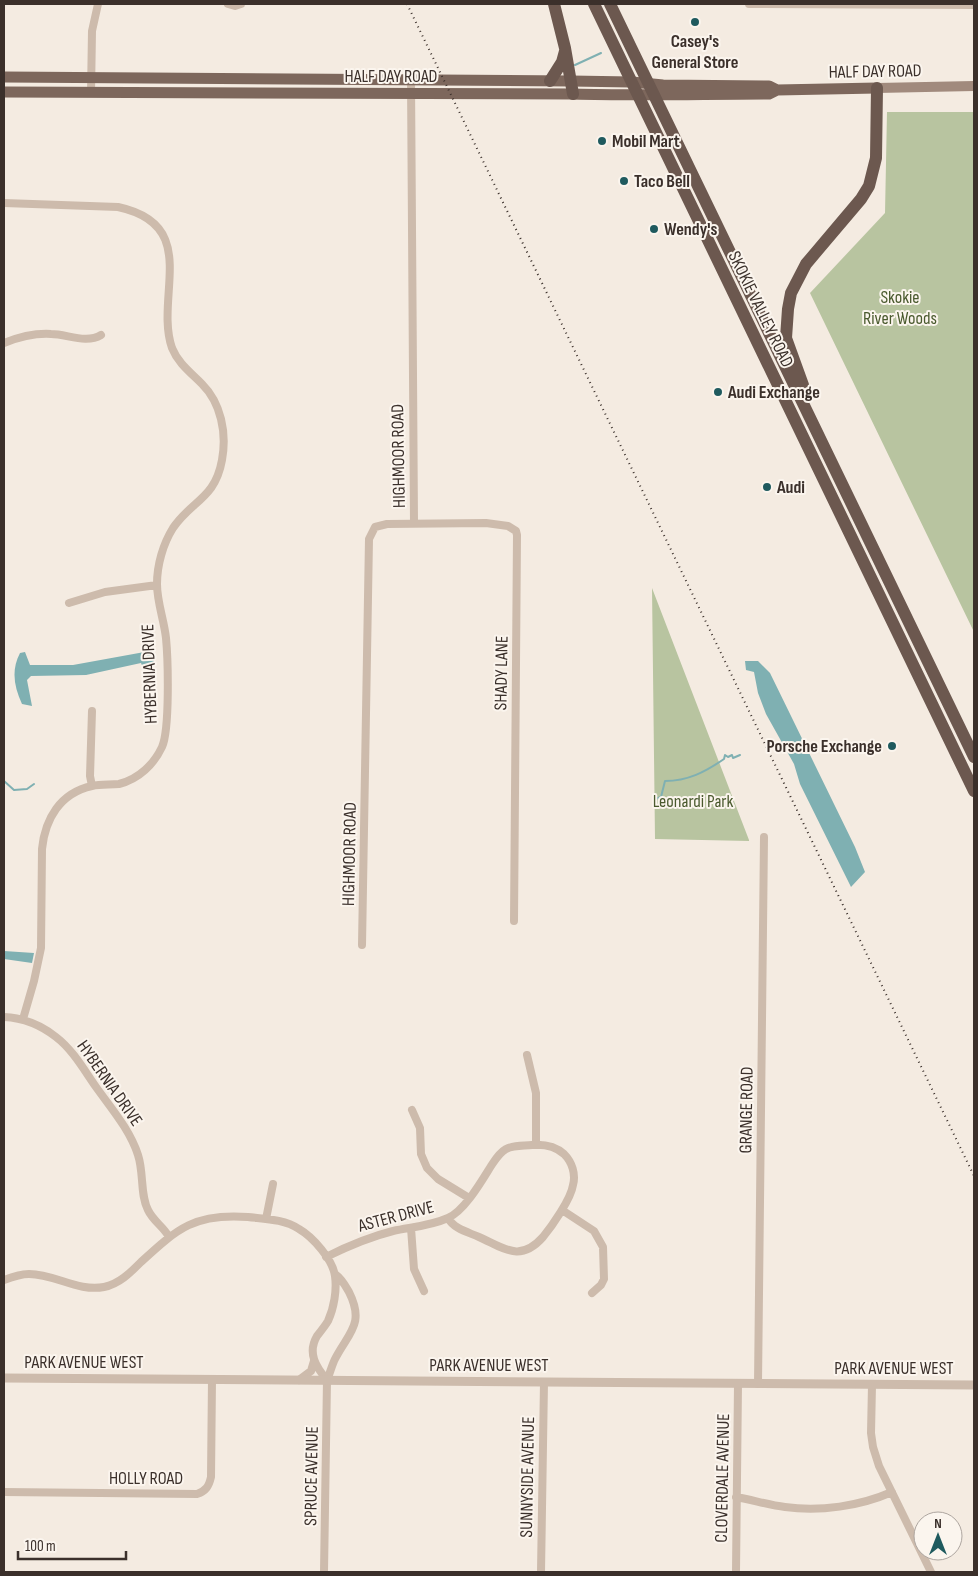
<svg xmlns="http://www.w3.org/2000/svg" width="978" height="1576" font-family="'Sofia Sans Condensed',sans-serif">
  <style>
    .green { fill: #b8c4a0 }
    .water { fill: #7fb0b2 }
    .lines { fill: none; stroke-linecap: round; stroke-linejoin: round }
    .stream { stroke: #7fb0b2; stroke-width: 2 }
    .minor { stroke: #cdbbac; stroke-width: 8 }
    .tertiary { stroke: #cdbbac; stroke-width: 9 }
    .secondary { stroke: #a18a7d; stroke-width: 10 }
    .primary { stroke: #7d675c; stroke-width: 11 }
    .trunk { stroke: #6c584f; stroke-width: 12 }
    .rail { stroke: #3b302b; stroke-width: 2; stroke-dasharray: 1 4; stroke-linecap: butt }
    .poi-dot { fill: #1f5a5e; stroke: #fbf5ee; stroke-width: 2 }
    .labels { text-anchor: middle; stroke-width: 4; stroke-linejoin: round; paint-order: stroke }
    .poi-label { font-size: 18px; font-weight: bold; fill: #3b302b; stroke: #fbf5ee; text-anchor: start }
    .street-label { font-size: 18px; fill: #3b302b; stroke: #fbf5ee }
    .park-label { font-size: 18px; fill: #4a5a2e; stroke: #fbf5ee }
  </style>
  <rect width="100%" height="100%" fill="#f4ebe1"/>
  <path class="green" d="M887,112H974V632L810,293L885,213Z
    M652,588L749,840V841L655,839Z"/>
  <path class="water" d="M150,651L154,657L153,678L148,679L141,663L86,675L31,676L27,680L32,706L22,704C14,687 11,670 20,653L25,652L30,665H73Z
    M745,661H758L770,673L855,847L865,872L851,887L800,784L794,764L766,714L758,693L754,672L746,670Z
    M4,951L34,953L32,963L4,959Z"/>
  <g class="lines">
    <path class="stream" d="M575,65L601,53
      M4,781L14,790L27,789L34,784
      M655,799L661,797L665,781C688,781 705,772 724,759L725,755L728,757L732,755L733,758L740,755"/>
    <path class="minor" d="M228,4L235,6L241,4
      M749,4L974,5
      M411,80L414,523
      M91,93L92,31L98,4
      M4,203L118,207C202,225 154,296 172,348C178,363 190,372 202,384C221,403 227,433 222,460C215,499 192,500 173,528C163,544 157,565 157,584C157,602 164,620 166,638C168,659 170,729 162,747C154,764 139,779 119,784C110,785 101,784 92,786C60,793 45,819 42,849L41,948L34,981L23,1019
      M4,343C19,337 34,333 51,334C67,334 86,344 101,335
      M69,603L105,592L157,585
      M92,786L90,776L92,711
      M362,945L369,539L375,527L387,524L486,523L508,526L516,531L517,535L514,921
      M4,1017C23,1018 41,1025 56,1037C73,1050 84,1070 96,1087C111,1108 130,1130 138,1155C144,1173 140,1195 148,1210C153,1221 164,1227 169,1237
      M527,1055L536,1093V1145
      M412,1110L420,1128L421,1154L427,1168L438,1179L469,1198
      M562,1210L594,1231L603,1247L604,1279L601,1285L592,1293
      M266,1219L273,1184
      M411,1228L414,1269L424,1291
      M326,1257C348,1246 369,1237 393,1231C412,1227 430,1226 448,1218C465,1210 481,1182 491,1166C495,1160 499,1153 506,1149C514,1145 523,1146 532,1145C544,1144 555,1146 564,1154C572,1162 576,1174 573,1185C571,1199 552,1226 543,1237C520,1263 504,1248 479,1237C468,1232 454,1229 448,1218
      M4,1280C12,1277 21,1274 29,1274C55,1274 78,1292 104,1287C119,1284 130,1273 141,1262C178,1228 195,1213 248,1217C265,1219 284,1219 299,1229C313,1237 333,1260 335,1276C337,1290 334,1308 328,1321C325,1326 321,1331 317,1336C307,1353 316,1367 327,1380
      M299,1380L311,1371L314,1361
      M758,1384L764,837
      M872,1385L871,1433L873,1447L879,1466L931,1572
      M4,1492L197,1494C206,1491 209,1486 211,1477L212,1379
      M736,1497C753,1500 769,1505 785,1507C820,1512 860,1506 892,1492
      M324,1572L327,1380C330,1373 332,1365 335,1359C349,1332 365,1324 349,1292C345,1285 342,1279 335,1274
      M541,1572L544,1382
      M736,1572L738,1384"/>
    <path class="tertiary" d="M4,1378L974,1385"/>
    <path class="secondary" d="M877,88L974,86"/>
    <path class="primary" d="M4,77L571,81L632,82L663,85L769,86L777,90L877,88
      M4,92L573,94C638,96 704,94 769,94L777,90"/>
    <path class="trunk" d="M554,4L565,48L573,94
      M594,4L974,791
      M610,4L974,757
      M550,81L562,62L565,51
      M803,385L786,338L788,309L791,293L806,264L861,199L869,186L876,158L877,88"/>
    <path class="rail" d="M407,4L974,1176"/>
  </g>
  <g class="poi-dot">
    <circle cx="695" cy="22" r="5"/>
    <circle cx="602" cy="141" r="5"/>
    <circle cx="624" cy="181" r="5"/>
    <circle cx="654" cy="229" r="5"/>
    <circle cx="718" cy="392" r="5"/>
    <circle cx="767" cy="487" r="5"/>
    <circle cx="892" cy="746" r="5"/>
  </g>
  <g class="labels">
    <g class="poi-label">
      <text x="695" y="47" text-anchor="middle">Casey's<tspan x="695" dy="21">General Store</tspan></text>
      <text x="612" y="147">Mobil Mart</text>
      <text x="634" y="187">Taco Bell</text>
      <text x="664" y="235">Wendy's</text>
      <text x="728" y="398">Audi Exchange</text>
      <text x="777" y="493">Audi</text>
      <text x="882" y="752" text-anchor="end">Porsche Exchange</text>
    </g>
    <g class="street-label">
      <text transform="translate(875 71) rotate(-1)" y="6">HALF DAY ROAD</text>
      <text x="391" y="82">HALF DAY ROAD</text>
      <text transform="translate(761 309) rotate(64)" y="6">SKOKIE VALLEY ROAD</text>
      <text transform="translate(398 456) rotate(-91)" y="6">HIGHMOOR ROAD</text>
      <text transform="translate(501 673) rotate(-89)" y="6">SHADY LANE</text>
      <text transform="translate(149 674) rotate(-92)" y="6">HYBERNIA DRIVE</text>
      <text transform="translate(349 854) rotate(-89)" y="6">HIGHMOOR ROAD</text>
      <text transform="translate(110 1083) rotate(55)" y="6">HYBERNIA DRIVE</text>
      <text transform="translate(746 1110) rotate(-89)" y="6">GRANGE ROAD</text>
      <text transform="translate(396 1216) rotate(-15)" y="6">ASTER DRIVE</text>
      <text x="84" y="1368">PARK AVENUE WEST</text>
      <text x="489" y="1371">PARK AVENUE WEST</text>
      <text x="894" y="1374">PARK AVENUE WEST</text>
      <text transform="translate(311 1476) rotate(-89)" y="6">SPRUCE AVENUE</text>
      <text transform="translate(527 1477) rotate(-89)" y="6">SUNNYSIDE AVENUE</text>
      <text x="146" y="1484">HOLLY ROAD</text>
      <text transform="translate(722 1478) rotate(-89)" y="6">CLOVERDALE AVENUE</text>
    </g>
    <g class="park-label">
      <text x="900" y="303">Skokie<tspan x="900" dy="21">River Woods</tspan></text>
      <text x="693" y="807">Leonardi Park</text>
    </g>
  </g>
  <rect width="978" height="1576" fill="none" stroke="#3b302b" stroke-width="10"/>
  <g transform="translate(938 1536)"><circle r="24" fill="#fbf5ee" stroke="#aea6a0"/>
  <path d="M0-4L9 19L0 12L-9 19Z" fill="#1f5a5e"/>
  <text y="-8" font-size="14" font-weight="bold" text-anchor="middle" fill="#3b302b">N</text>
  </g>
  <path d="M18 1551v8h108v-8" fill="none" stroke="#3b302b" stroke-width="2.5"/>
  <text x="25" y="1551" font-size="15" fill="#3b302b" stroke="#fbf5ee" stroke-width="4" paint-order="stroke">100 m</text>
</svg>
